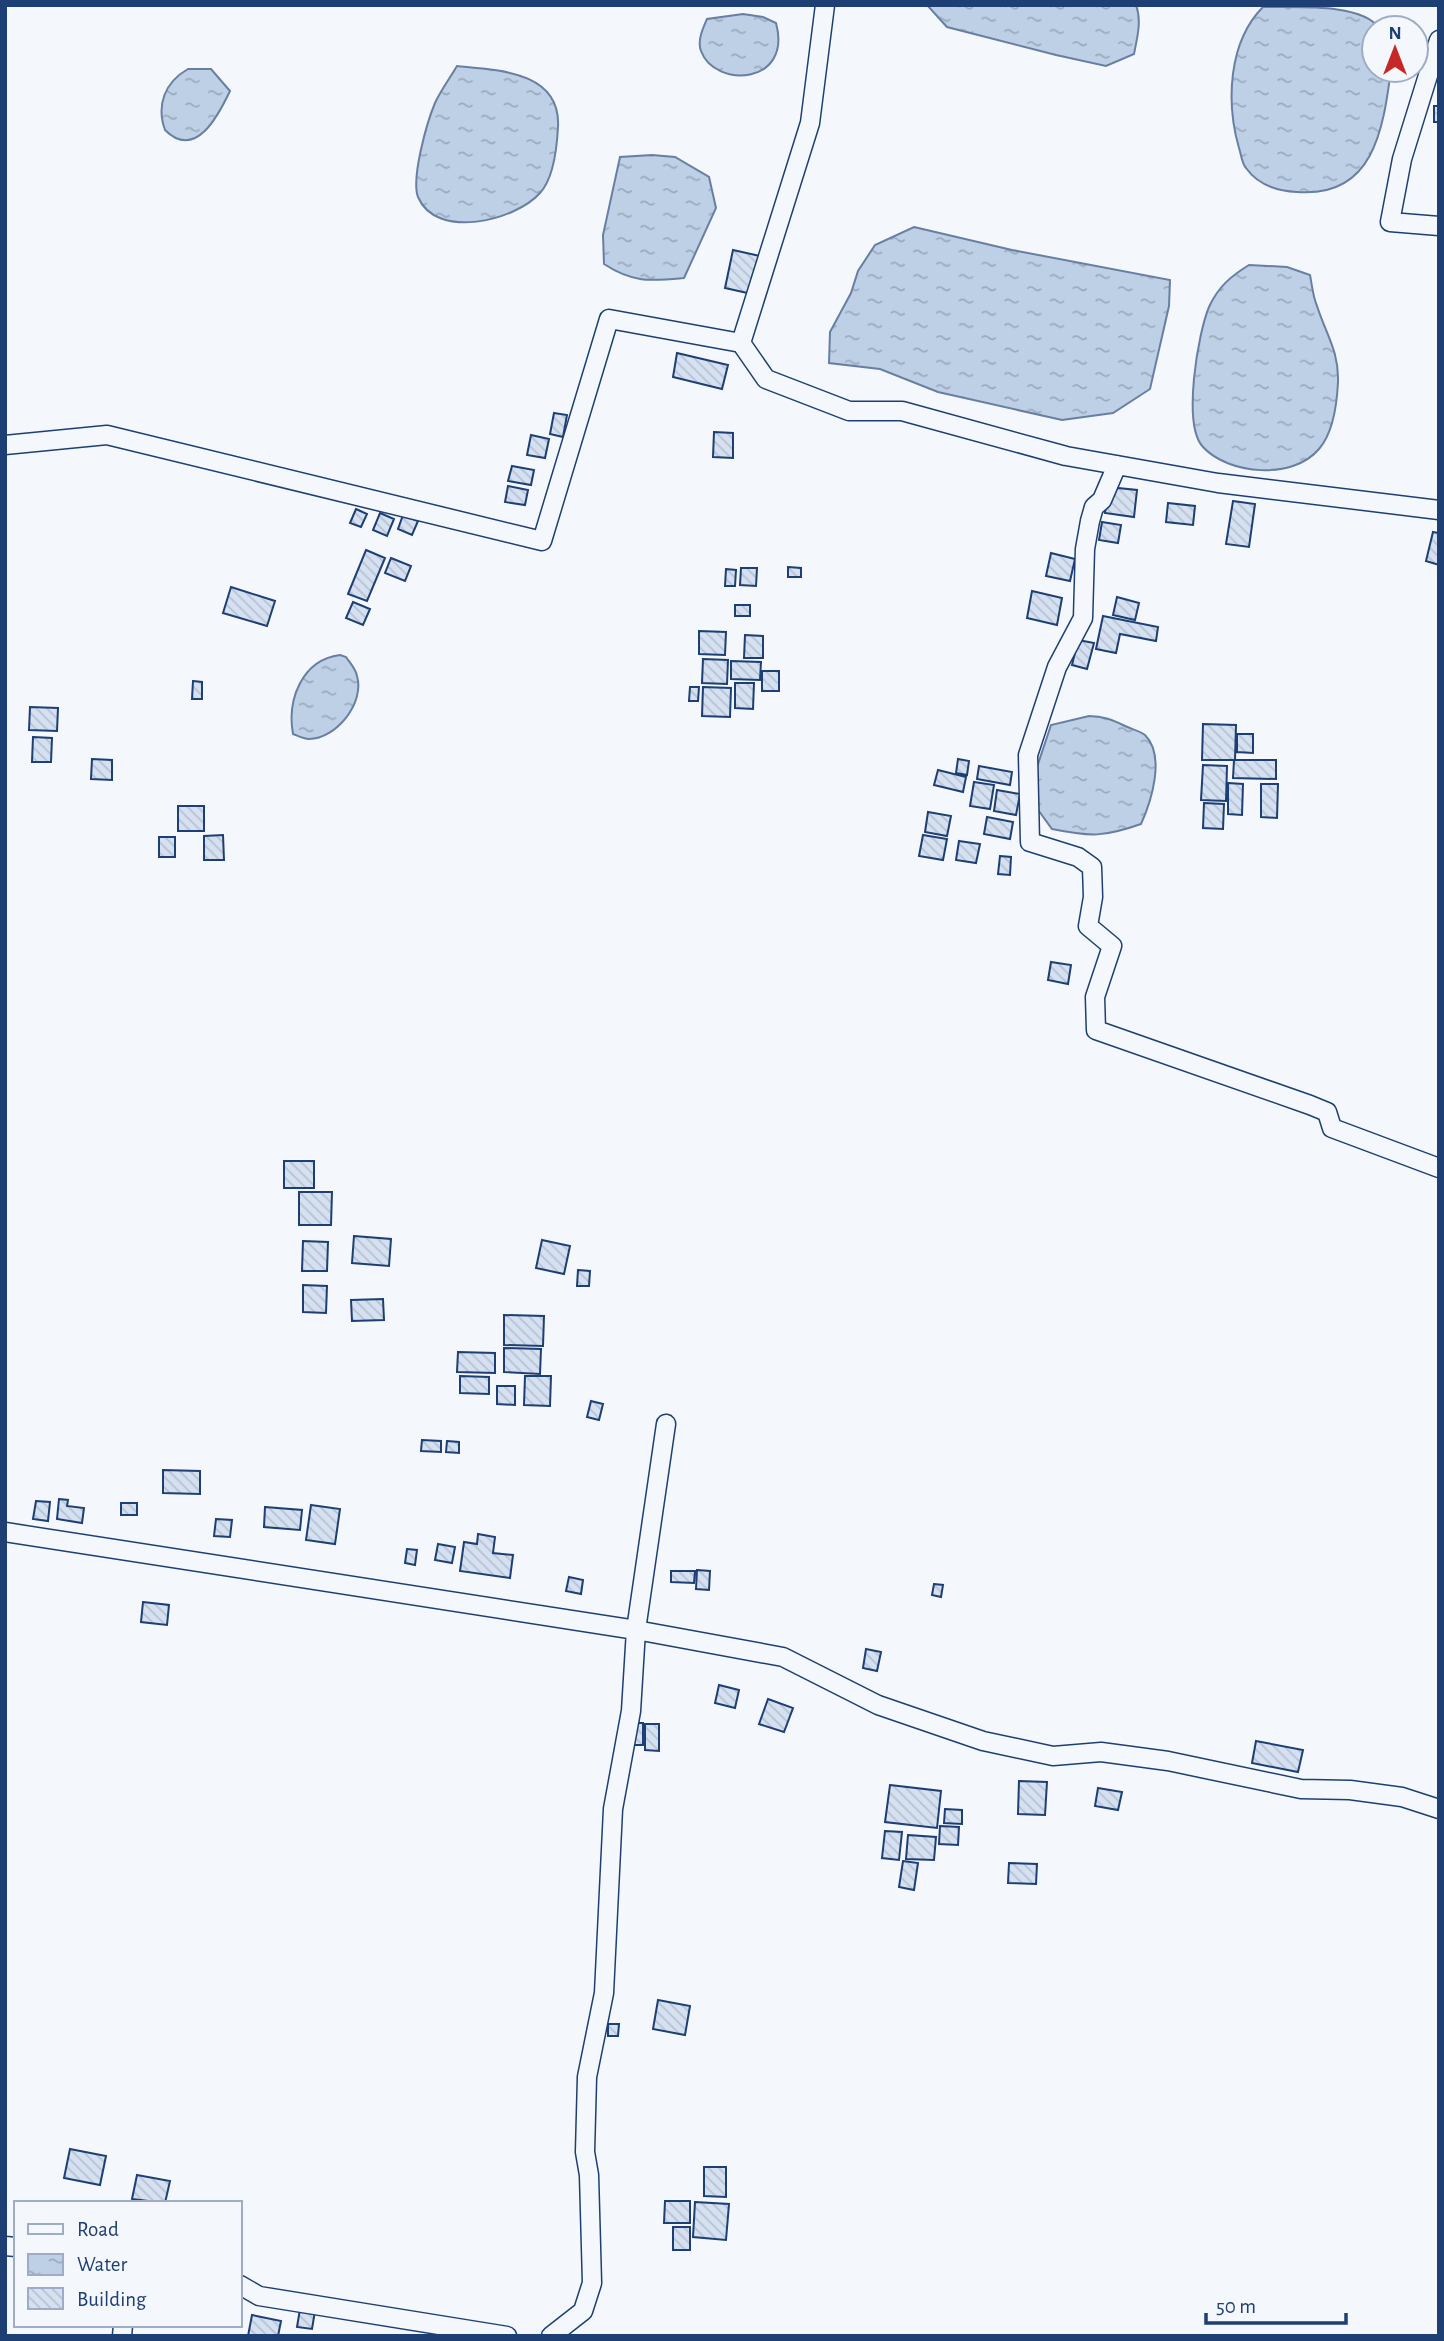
<svg xmlns="http://www.w3.org/2000/svg" width="1444" height="2341" font-family="'Alegreya Sans',sans-serif">
  <style>
    .water { fill: url(#water-ripples); stroke: #687fa3; stroke-width: 2 }
    .building { fill: url(#building-back-hatch); stroke: #1d3f73; stroke-width: 2 }
    .lines { fill: none; stroke-linecap: round; stroke-linejoin: round }
    .street-casing { stroke: #1d3f73; stroke-width: 21 }
    .street { stroke: #f4f7fb; stroke-width: 18 }
  </style>
  <defs>
    <pattern id="water-ripples" width="26" height="14" patternUnits="userSpaceOnUse" patternTransform="scale(1.75)"><rect width="26" height="14" fill="#bed0e5"/><path d="M2 4q2-2 4 0t4 0M15 11q2-2 4 0t4 0" fill="none" stroke="#9aaabe"/></pattern>
    <pattern id="building-back-hatch" width="6" height="6" patternUnits="userSpaceOnUse" patternTransform="scale(1.75)"><rect width="6" height="6" fill="#d5e0f0"/><path d="M-1 5l2 2M0 0l6 6M5-1l2 2" fill="none" stroke="#b6c1d1"/></pattern>
  </defs>
  <rect width="100%" height="100%" fill="#f4f7fb"/>
  <path class="water" d="M927,5H1136C1142,21 1137,38 1134,54L1106,66L1056,55L947,27Z
    M1263,7C1292,8 1361,2 1379,28H1374V70H1391C1383,129 1374,198 1297,192C1278,191 1258,185 1246,168C1242,164 1241,154 1239,148C1226,103 1228,42 1263,7Z
    M743,14L763,17L776,23C793,85 715,89 701,51C697,41 703,28 707,19Z
    M457,66C497,70 561,71 558,127C557,146 554,178 540,193C515,221 436,240 418,197C411,178 427,122 435,103C441,90 450,78 457,66Z
    M188,69H211L230,91C219,114 196,161 165,130C156,105 165,82 188,69Z
    M652,155L675,157L709,177L716,208L684,278C650,281 633,283 604,264L603,235L620,157Z
    M914,227L1012,250L1170,280L1169,306L1150,389L1113,413L1062,420L938,392L880,369L829,363L830,332L851,293L858,271L875,245Z
    M1249,265L1287,267L1310,275C1312,285 1313,297 1317,306C1326,334 1339,351 1338,382C1337,403 1333,433 1319,449C1293,480 1229,475 1203,447C1182,425 1198,333 1209,307C1218,287 1231,276 1249,265Z
    M340,655L346,657C350,663 356,669 357,676C365,703 336,739 309,739C304,739 298,736 293,734C287,701 301,660 340,655Z
    M1089,716C1103,716 1113,720 1125,726C1131,729 1140,731 1145,735C1166,756 1151,802 1141,824C1104,837 1091,837 1052,829L1036,807L1035,773L1051,725Z"/>
  <path class="building" d="M1434,106H1439V122H1434Z
    M733,250L760,256L752,294L725,288Z
    M677,353L728,365L722,389L673,377Z
    M554,413L567,415L563,437L550,434Z
    M714,432L733,433V458L713,457Z
    M531,435L549,439L545,458L527,455Z
    M512,466L534,470L531,485L508,481Z
    M508,486L528,490L525,505L505,502Z
    M1108,487L1137,490L1134,517L1105,513Z
    M1233,501L1255,504L1249,547L1226,544Z
    M1168,503L1195,506L1193,525L1166,522Z
    M356,509L367,514L361,527L350,523Z
    M380,513L394,519L387,536L373,530Z
    M403,515L418,521L412,535L398,529Z
    M1102,522L1121,525L1118,543L1099,540Z
    M1433,532L1439,533V565L1426,561Z
    M366,550L385,558L367,601L348,594Z
    M1051,553L1075,559L1070,581L1046,576Z
    M391,558L411,566L405,581L385,573Z
    M788,567L801,568V577H788Z
    M741,568H757L756,586L740,585Z
    M726,569L736,570L735,586H725Z
    M231,587L275,601L267,626L223,613Z
    M1032,591L1062,598L1057,625L1027,618Z
    M1117,597L1139,603L1135,620L1113,615Z
    M353,602L370,609L363,625L346,618Z
    M735,605H750V616H735Z
    M1103,616L1158,627L1156,641L1120,634L1116,653L1096,649Z
    M699,631L726,632L725,655L699,654Z
    M745,635L763,636V658H744Z
    M1078,640L1094,643L1087,669L1072,665Z
    M703,659L728,660L727,684L702,683Z
    M731,661L761,662L760,680L731,679Z
    M762,671H779V691H762Z
    M193,681L202,682V699H192Z
    M735,683H754L753,709L735,708Z
    M690,687H699L698,701H689Z
    M703,687L731,688L730,717L702,716Z
    M30,707L58,708L57,731L29,730Z
    M1203,724L1236,725L1235,760H1202Z
    M1237,734H1253V753L1237,752Z
    M33,737L52,738L51,762H32Z
    M92,759L112,760V780L91,779Z
    M958,759L969,761L967,775L956,773Z
    M1234,760H1276V779L1233,778Z
    M1203,765L1227,766L1226,801L1201,800Z
    M979,766L1012,772L1010,785L977,779Z
    M938,770L966,777L963,792L934,785Z
    M974,782L994,785L990,809L970,806Z
    M1228,783L1243,784L1242,815L1228,814Z
    M1261,784H1278L1277,818L1261,817Z
    M997,790L1020,794L1016,815L994,811Z
    M1204,803L1224,804L1223,829L1203,828Z
    M178,806H204V831H178Z
    M928,812L951,816L947,836L925,832Z
    M987,817L1013,822L1010,839L984,834Z
    M223,835L224,860H204V836Z
    M923,835L947,839L943,860L919,856Z
    M159,837H175V857H159Z
    M959,841L980,844L976,863L956,860Z
    M1000,856L1011,857L1010,875L998,874Z
    M1051,962L1071,965L1068,984L1048,980Z
    M284,1161H314V1188H284Z
    M299,1192H332L331,1225H299Z
    M354,1236L391,1239L389,1266L352,1263Z
    M542,1240L570,1246L564,1274L536,1268Z
    M303,1241L328,1242L327,1271H302Z
    M578,1270L590,1271L589,1286H577Z
    M303,1285L327,1286L326,1313L303,1312Z
    M383,1299L384,1320L352,1321L351,1300Z
    M504,1315L544,1316L543,1346L504,1345Z
    M504,1348L541,1349L540,1374L504,1372Z
    M458,1352L495,1353V1373L457,1372Z
    M460,1376L489,1377V1394L460,1393Z
    M525,1376H551L550,1406L524,1405Z
    M497,1386H515V1405L497,1404Z
    M591,1401L603,1404L599,1420L587,1417Z
    M422,1440L441,1441V1452L421,1451Z
    M447,1441L459,1442V1453L446,1452Z
    M163,1470L200,1471V1494L163,1493Z
    M59,1499L68,1500L67,1506L84,1508L82,1523L57,1519Z
    M36,1501L50,1502L48,1521L33,1519Z
    M121,1503H137V1515H121Z
    M311,1505L340,1509L335,1544L306,1540Z
    M265,1507L302,1510L300,1530L264,1527Z
    M216,1519L232,1520L230,1537L214,1536Z
    M478,1534L495,1537L493,1553L513,1555L510,1578L460,1571L464,1542L477,1544Z
    M438,1544L455,1547L452,1563L435,1560Z
    M407,1549L417,1550L415,1565L405,1563Z
    M697,1570L710,1571L709,1590L696,1589Z
    M671,1571H695L694,1583L671,1582Z
    M569,1577L583,1580L581,1594L566,1591Z
    M934,1584L943,1585L941,1597L932,1595Z
    M143,1602L169,1605L167,1625L141,1622Z
    M866,1649L881,1652L877,1671L863,1668Z
    M719,1685L739,1690L735,1708L715,1703Z
    M768,1699L793,1708L784,1732L759,1724Z
    M633,1723H643V1745H633Z
    M645,1724H659V1751L645,1750Z
    M1256,1741L1303,1750L1298,1772L1252,1763Z
    M1019,1781L1047,1782L1045,1815L1018,1814Z
    M890,1785L941,1791L937,1828L885,1822Z
    M1098,1788L1122,1792L1118,1810L1095,1806Z
    M945,1809L962,1810V1824L944,1823Z
    M940,1826L959,1827L958,1845L939,1844Z
    M885,1831L902,1832L899,1860L882,1858Z
    M908,1835L936,1837L934,1860L906,1859Z
    M903,1861L918,1863L914,1890L899,1887Z
    M1009,1863L1037,1864L1036,1884L1008,1883Z
    M658,2000L690,2006L685,2035L653,2029Z
    M608,2024H619L618,2036H608Z
    M70,2149L106,2156L100,2185L64,2178Z
    M704,2167H726V2197L704,2196Z
    M137,2175L170,2181L165,2203L132,2199Z
    M665,2201H690V2223H664Z
    M695,2202L729,2204L726,2240L693,2237Z
    M673,2227H690V2250H673Z
    M300,2309L315,2311L312,2329L297,2327Z
    M252,2315L281,2321L278,2336H248Z"/>
  <g class="lines">
    <defs>
      <path id="street" d="M1439,40L1402,159L1390,222L1439,226
        M741,343L766,379L849,411H902L1066,456L1218,483L1439,510
        M5,445L107,435L542,541L609,319L741,343L810,123L825,5
        M1117,465L1102,500L1094,507L1090,521L1085,549L1083,618L1057,667L1028,755L1030,842L1078,857L1092,867L1093,897L1088,926L1112,946L1095,997L1096,1030L1310,1105L1327,1112L1332,1128L1439,1168
        M5,1532L636,1630L666,1424
        M5,2246L16,2247
        M240,2285L259,2296L507,2336
        M122,2336L123,2325
        M551,2336L583,2311L592,2283L589,2175L585,2152L587,2077L604,1993L613,1809L631,1711L636,1630L783,1657L878,1705L983,1741L1053,1756L1101,1752L1168,1761L1301,1789L1350,1790L1402,1797L1439,1809"/>
    </defs>
    <use href="#street" class="street-casing"/>
    <use href="#street" class="street"/>
  </g>
  <rect width="1444" height="2341" fill="none" stroke="#1d3f73" stroke-width="14"/>
  <rect x="14" y="2201" width="228" height="126" fill="#f4f7fb" stroke="#9eadc5" stroke-width="2"/>
  <rect x="28" y="2224" width="35" height="10" fill="#f4f7fb" stroke="#9eadc5" stroke-width="2"/>
  <text x="77" y="2236" font-size="21" fill="#1d3f73">Road</text>
  <rect x="28" y="2254" width="35" height="21" fill="url(#water-ripples)" stroke="#9eadc5" stroke-width="2"/>
  <text x="77" y="2271" font-size="21" fill="#1d3f73">Water</text>
  <rect x="28" y="2288" width="35" height="21" fill="url(#building-back-hatch)" stroke="#9eadc5" stroke-width="2"/>
  <text x="77" y="2306" font-size="21" fill="#1d3f73">Building</text>
  <g transform="translate(1395 49)"><circle r="33" fill="#f4f7fb" stroke="#9eadc5" stroke-width="2"/>
  <path d="M0-5L12 26L0 18L-12 26Z" fill="#c62828"/>
  <text y="-10" font-size="19" font-weight="bold" text-anchor="middle" fill="#1d3f73">N</text>
  </g>
  <path d="M1206 2313v10h140v-10" fill="none" stroke="#1d3f73" stroke-width="3.5"/>
  <text x="1216" y="2313" font-size="21" fill="#1d3f73" stroke="#f4f7fb" stroke-width="5" paint-order="stroke">50 m</text>
</svg>
